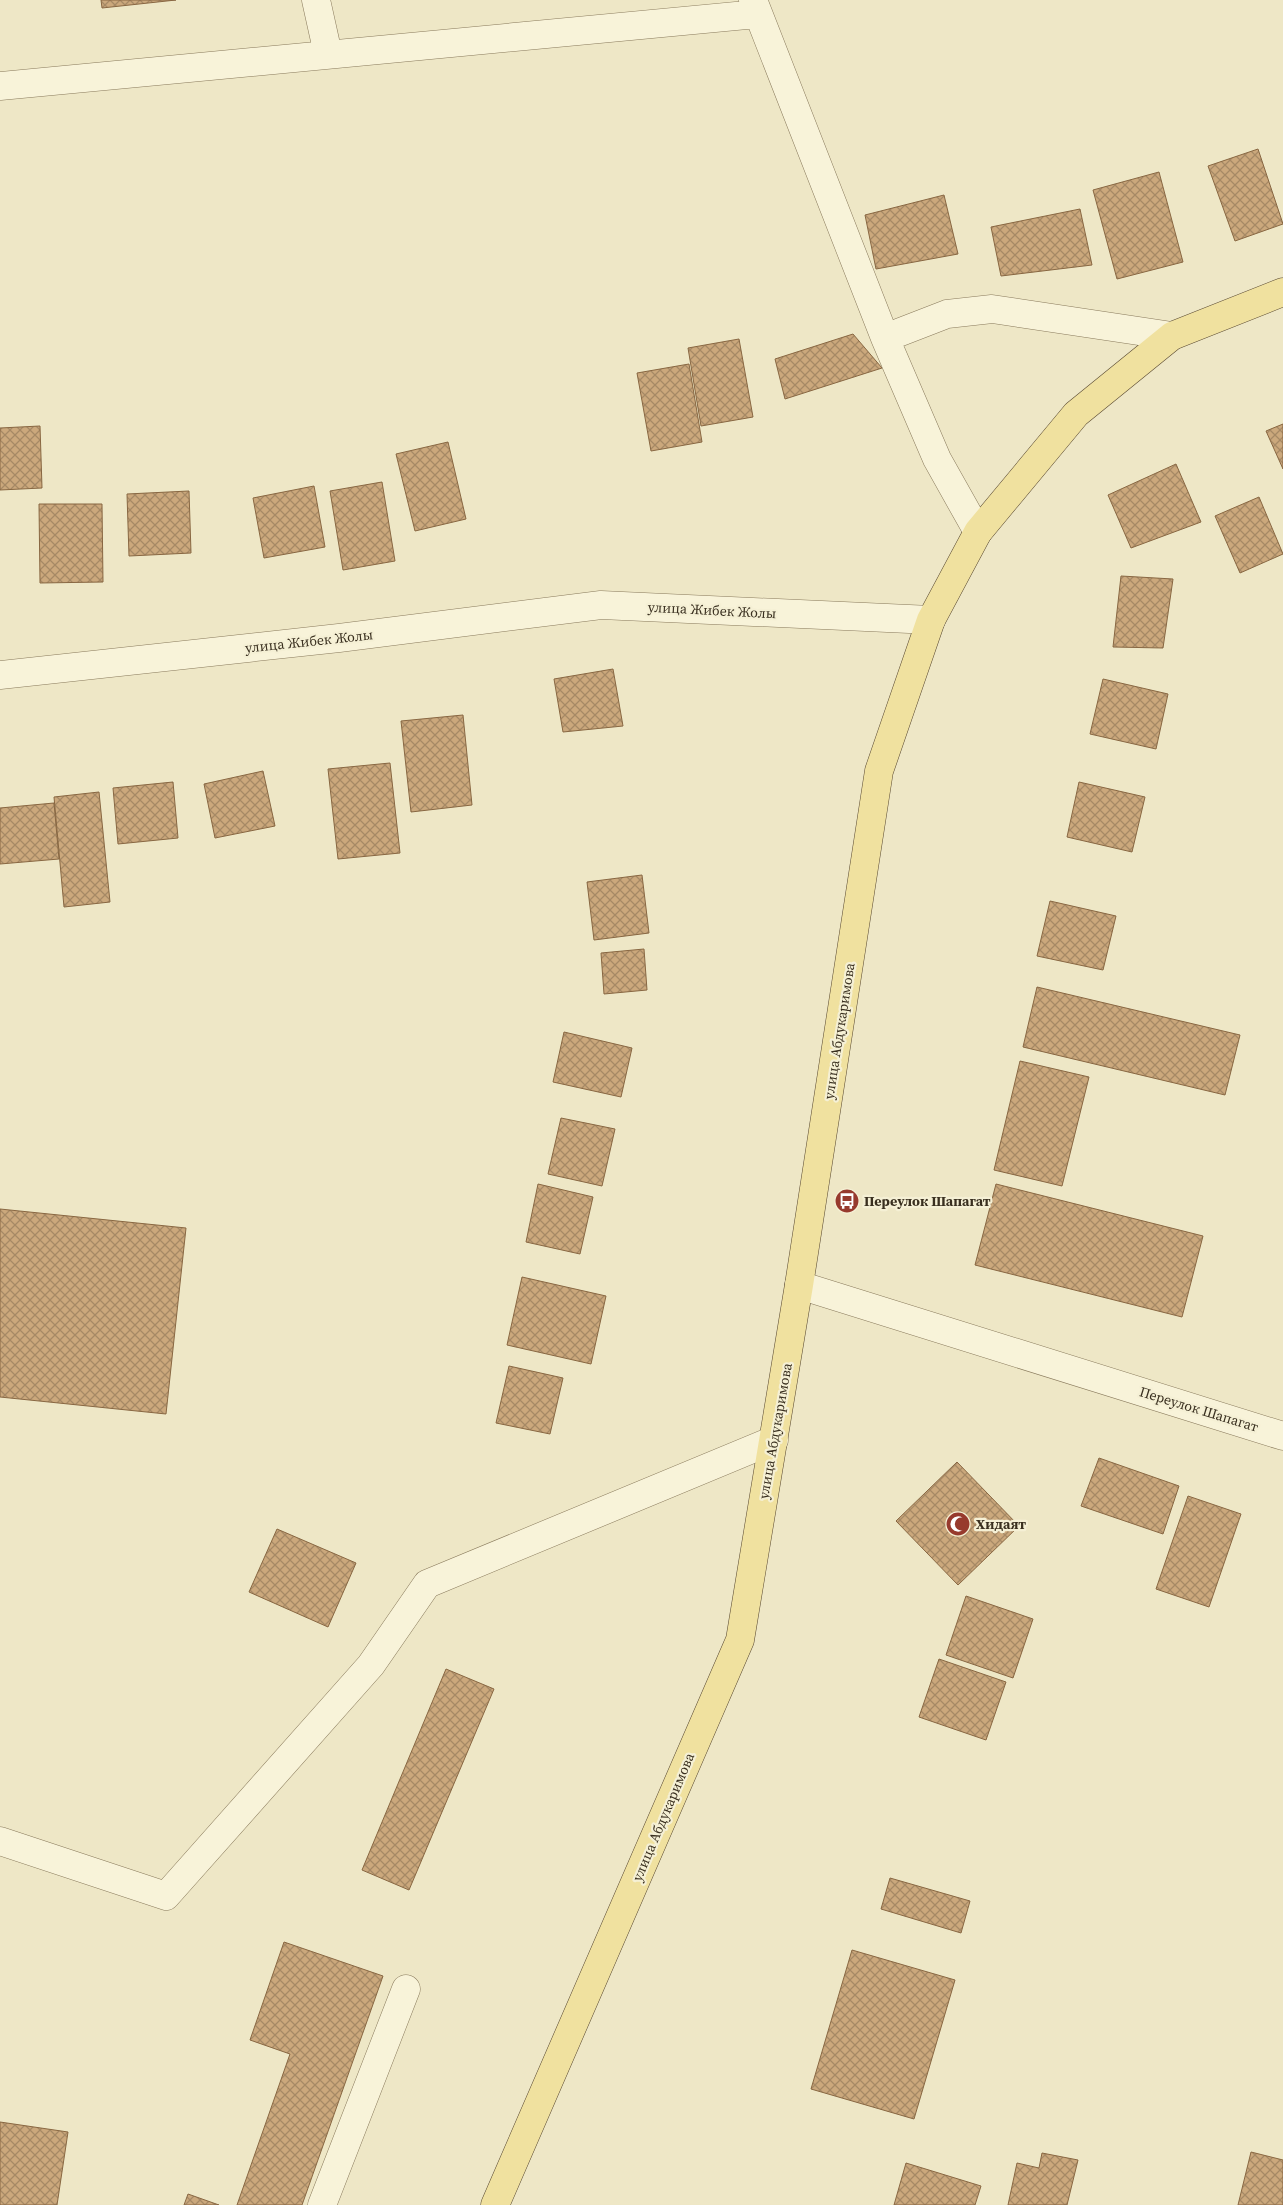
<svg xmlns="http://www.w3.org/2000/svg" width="1283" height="2205" font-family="'Source Serif 4',serif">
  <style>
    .building { fill: url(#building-cross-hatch); stroke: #886742 }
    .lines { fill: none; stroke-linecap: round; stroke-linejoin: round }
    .minor-casing { stroke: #897a5c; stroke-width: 29 }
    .major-casing { stroke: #574730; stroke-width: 29 }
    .minor { stroke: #f8f3d9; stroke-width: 28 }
    .major { stroke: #f0e19f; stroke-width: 28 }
    .labels { text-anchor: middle; stroke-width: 4.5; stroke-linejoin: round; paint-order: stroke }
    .street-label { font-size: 14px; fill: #392f1f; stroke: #f5f0d5 }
    .poi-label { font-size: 14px; font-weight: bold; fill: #392f1f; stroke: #f5f0d5; text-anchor: start }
  </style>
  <defs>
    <pattern id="building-cross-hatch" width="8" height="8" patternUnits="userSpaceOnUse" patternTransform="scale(1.25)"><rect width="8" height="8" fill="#cba87c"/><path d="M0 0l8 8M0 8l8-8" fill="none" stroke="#a68965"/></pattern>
  </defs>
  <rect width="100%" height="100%" fill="#eee7c6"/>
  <path class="building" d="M101,0H176L102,8Z
    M1258,149L1283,224L1235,241L1208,166Z
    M1159,172L1183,262L1117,279L1093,190Z
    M944,195L958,254L876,269L865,215Z
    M1080,209L1092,265L1001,276L991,227Z
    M853,334L882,368L785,399L775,359Z
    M739,339L753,417L701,426L688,348Z
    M689,364L702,442L651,451L637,373Z
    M1283,424V469L1266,431Z
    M40,426L42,488L0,490V428Z
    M448,442L466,519L415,531L396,454Z
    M1176,464L1201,522L1131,548L1108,495Z
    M382,482L395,561L343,570L330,491Z
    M314,486L325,547L264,558L253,498Z
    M189,491L191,553L129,556L127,494Z
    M1259,497L1283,554L1240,573L1215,516Z
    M39,504H102L103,582L40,583Z
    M1121,576L1173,579L1163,648L1113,647Z
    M613,669L623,726L563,732L554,679Z
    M1103,679L1168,694L1156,749L1090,734Z
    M463,715L472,805L411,812L401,721Z
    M390,763L400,853L338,859L328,769Z
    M263,771L275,826L215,838L204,784Z
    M173,782L178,838L118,844L113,788Z
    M1079,782L1145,797L1132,852L1067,837Z
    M99,792L110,902L64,907L54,797Z
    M54,803L59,859L0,864V808Z
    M642,875L649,933L594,940L587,882Z
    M1050,901L1116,916L1103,970L1037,956Z
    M644,949L647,990L604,994L601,953Z
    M1037,987L1240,1035L1225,1095L1023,1047Z
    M564,1032L632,1048L621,1097L553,1082Z
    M1020,1061L1089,1077L1062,1186L994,1170Z
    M561,1118L615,1129L602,1186L548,1174Z
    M538,1184L593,1197L580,1254L526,1242Z
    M996,1184L1203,1236L1182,1317L975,1265Z
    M0,1209L186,1228L166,1414L0,1397Z
    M522,1277L606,1296L591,1364L507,1345Z
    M509,1366L563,1378L550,1434L496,1423Z
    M1099,1458L1179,1486L1163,1534L1081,1506Z
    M957,1462L1019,1526L958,1585L896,1521Z
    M1188,1496L1241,1514L1209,1607L1156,1589Z
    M277,1529L356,1563L328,1627L249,1592Z
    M966,1596L1033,1619L1013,1678L946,1655Z
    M939,1659L1006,1682L986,1740L919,1717Z
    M446,1669L494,1689L409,1890L362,1870Z
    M890,1878L970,1901L961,1933L881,1909Z
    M284,1942L383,1976L302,2205H237L290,2054L250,2040Z
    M852,1950L955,1980L914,2119L811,2089Z
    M0,2122L68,2132L57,2205H0Z
    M1251,2152L1283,2160V2205H1238Z
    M1042,2153L1078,2160L1067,2205H1008L1017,2163L1039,2168Z
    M906,2163L981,2186L975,2205H894Z
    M188,2194L219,2205H184Z"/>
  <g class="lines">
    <defs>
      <path id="minor" d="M316,0L328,54
        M753,0L885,338L937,459L978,532
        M0,86L757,14
        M885,338L947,314L992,309L1172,336
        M0,675L339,638L601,605L931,620
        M799,1285L1283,1436
        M0,1841L166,1896L371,1665L427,1584L774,1440
        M322,2205L406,1989"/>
      <path id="major" d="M495,2205L740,1640L799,1285L879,771L931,620L978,532L1076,414L1172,336L1283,292"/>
    </defs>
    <use href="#minor" class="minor-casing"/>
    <use href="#major" class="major-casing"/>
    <use href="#minor" class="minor"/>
    <use href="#major" class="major"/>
  </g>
  <defs>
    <symbol id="bus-disc" viewBox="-11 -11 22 22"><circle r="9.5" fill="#973a2d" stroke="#f5f0d5"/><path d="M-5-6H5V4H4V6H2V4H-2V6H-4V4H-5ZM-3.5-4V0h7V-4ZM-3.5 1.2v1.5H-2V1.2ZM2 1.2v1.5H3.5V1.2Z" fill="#fff"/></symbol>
    <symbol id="mosque-disc" viewBox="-11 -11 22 22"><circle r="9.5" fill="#973a2d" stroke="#f5f0d5"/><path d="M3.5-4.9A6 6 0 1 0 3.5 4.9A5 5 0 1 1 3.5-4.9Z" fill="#fff"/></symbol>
  </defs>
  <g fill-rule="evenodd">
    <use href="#bus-disc" x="833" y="1187" width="28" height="28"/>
    <use href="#mosque-disc" x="944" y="1510" width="28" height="28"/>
  </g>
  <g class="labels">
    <g class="street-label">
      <text transform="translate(712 610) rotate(3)" y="5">улица Жибек Жолы</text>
      <text transform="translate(309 641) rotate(-6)" y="5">улица Жибек Жолы</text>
      <text transform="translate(839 1031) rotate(-81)" y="5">улица Абдукаримова</text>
      <text transform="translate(1199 1409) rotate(17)" y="5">Переулок Шапагат</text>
      <text transform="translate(775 1431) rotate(-80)" y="5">улица Абдукаримова</text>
      <text transform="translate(663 1817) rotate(-67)" y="5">улица Абдукаримова</text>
    </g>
    <g class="poi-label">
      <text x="864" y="1206">Переулок Шапагат</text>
      <text x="976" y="1529">Хидаят</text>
    </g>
  </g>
</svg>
